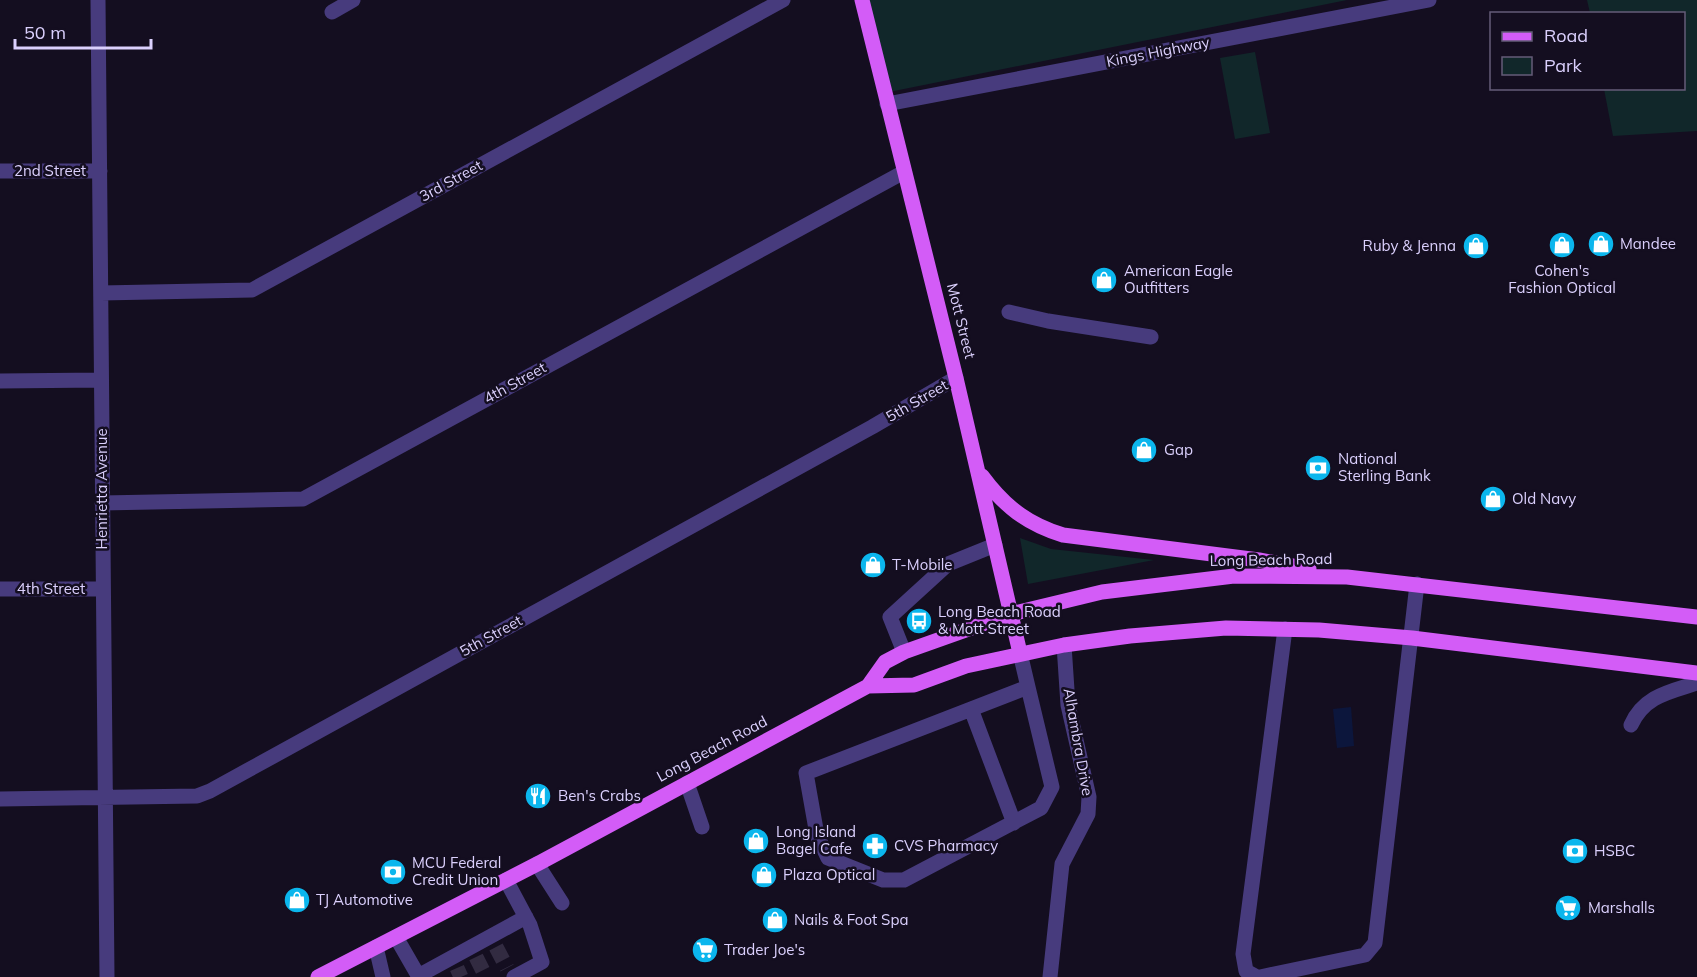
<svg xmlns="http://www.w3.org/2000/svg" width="1697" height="977" font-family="Mulish,sans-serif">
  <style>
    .green { fill: #11272a }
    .water { fill: #0c163c }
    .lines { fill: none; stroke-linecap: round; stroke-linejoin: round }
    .minor-tunnel { stroke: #322b41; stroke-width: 15; stroke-dasharray: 15 8; stroke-linecap: butt }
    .minor { stroke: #473b7d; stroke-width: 15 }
    .major { stroke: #d35cf7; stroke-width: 15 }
    .labels { text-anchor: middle; stroke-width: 5; stroke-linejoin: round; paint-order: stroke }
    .street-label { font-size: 15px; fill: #dbd0fd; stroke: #140e20 }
    .poi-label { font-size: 15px; fill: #dbd0fd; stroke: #140e20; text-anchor: start }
  </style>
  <rect width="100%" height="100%" fill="#140e20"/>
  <path class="green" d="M865,0H1347L889,92Z
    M1587,0H1697V131L1613,136L1604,89L1684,88V14L1590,13Z
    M1255,52L1270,133L1235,139L1220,58Z
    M1020,538L1051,549L1154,560L1028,584Z"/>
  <path class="water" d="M1351,707L1354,746L1337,748L1333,709Z"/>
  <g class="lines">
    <path class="minor-tunnel" d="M496,947L507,968
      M476,957L486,977
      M457,968L461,977"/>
    <path class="minor" d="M98,0L107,977
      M332,12L353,0
      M887,104L1429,0
      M0,171H100
      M101,293L252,290L783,0
      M1009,312L1048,321L1151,337
      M0,381L101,380
      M102,503L303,499L904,172
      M0,589H103
      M904,652L890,617L948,564L995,545
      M1020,653L1028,687L1052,787L1041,808L904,880H883L828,858L817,835L806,773L1028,687
      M971,709L1014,823
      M1631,725C1644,696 1669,692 1697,683
      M687,783L702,827
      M0,799L197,796L210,791L872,427L956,378
      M537,864L562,903
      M506,880L530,925L542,962L514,977
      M396,937L419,977
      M376,947L383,977
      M418,976L526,917
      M1050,977L1062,864L1088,814L1089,797L1068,705L1064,645
      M1257,977L1246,971L1243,954L1285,629
      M1260,977L1365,955L1375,943L1417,584"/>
    <path class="major" d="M862,0L956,378L1020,653
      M982,476C1004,506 1027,524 1063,535L1259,560L1309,569
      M868,686L885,662L904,652L1011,614L1102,592L1234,576L1347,577L1697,617
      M318,977L541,862L868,686L914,685L966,666L1064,645L1130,636L1226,628L1319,630L1412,638L1697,673"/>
  </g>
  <defs>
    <symbol id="shop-disc" viewBox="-11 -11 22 22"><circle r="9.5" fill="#0bb6ed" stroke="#140e20"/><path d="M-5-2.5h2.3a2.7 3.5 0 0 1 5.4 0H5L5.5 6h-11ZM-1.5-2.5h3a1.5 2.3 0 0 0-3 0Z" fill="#fff"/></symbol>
    <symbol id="bank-disc" viewBox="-11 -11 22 22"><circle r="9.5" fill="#0bb6ed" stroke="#140e20"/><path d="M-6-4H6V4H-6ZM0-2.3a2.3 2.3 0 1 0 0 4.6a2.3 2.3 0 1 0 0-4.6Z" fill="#fff"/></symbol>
    <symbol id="bus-disc" viewBox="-11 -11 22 22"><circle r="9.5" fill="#0bb6ed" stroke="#140e20"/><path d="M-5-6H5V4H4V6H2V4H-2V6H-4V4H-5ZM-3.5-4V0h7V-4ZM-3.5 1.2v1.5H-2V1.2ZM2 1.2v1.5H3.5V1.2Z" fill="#fff"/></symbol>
    <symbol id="restaurant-disc" viewBox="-11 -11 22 22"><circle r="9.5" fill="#0bb6ed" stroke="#140e20"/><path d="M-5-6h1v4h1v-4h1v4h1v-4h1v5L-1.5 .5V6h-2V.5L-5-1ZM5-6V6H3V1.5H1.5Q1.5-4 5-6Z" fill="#fff"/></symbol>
    <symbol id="pharmacy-disc" viewBox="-11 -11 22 22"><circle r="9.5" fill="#0bb6ed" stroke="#140e20"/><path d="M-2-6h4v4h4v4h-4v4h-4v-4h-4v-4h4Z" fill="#fff"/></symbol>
    <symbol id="supermarket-disc" viewBox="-11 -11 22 22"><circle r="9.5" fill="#0bb6ed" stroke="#140e20"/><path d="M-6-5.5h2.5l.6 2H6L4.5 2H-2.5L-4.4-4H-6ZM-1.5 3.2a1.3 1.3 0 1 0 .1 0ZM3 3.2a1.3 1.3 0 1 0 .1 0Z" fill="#fff"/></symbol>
  </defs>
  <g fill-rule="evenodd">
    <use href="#shop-disc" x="1586" y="229" width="30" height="30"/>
    <use href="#shop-disc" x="1547" y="230" width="30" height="30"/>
    <use href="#shop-disc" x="1461" y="231" width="30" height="30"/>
    <use href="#shop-disc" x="1089" y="265" width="30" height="30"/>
    <use href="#shop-disc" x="1129" y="435" width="30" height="30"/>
    <use href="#bank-disc" x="1303" y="453" width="30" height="30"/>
    <use href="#shop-disc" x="1478" y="484" width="30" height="30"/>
    <use href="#shop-disc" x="858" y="550" width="30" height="30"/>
    <use href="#bus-disc" x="904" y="606" width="30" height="30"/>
    <use href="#restaurant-disc" x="523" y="781" width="30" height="30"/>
    <use href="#shop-disc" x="741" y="826" width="30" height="30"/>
    <use href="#pharmacy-disc" x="860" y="831" width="30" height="30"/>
    <use href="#bank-disc" x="1560" y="836" width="30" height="30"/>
    <use href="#bank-disc" x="378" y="857" width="30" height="30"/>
    <use href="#shop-disc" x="749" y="860" width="30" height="30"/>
    <use href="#shop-disc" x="282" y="885" width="30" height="30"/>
    <use href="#supermarket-disc" x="1553" y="893" width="30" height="30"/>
    <use href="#shop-disc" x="760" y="905" width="30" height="30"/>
    <use href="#supermarket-disc" x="690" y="935" width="30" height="30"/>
  </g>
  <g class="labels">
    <g class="street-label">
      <text transform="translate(1158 52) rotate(-11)" y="5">Kings Highway</text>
      <text x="50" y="176">2nd Street</text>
      <text transform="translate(451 181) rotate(-29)" y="5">3rd Street</text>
      <text transform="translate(961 321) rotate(76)" y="5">Mott Street</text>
      <text transform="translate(515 383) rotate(-29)" y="5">4th Street</text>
      <text transform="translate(917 401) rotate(-30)" y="5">5th Street</text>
      <text transform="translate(102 489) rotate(-90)" y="5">Henrietta Avenue</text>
      <text transform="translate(1271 560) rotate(-1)" y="5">Long Beach Road</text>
      <text x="51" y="594">4th Street</text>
      <text transform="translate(491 636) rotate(-29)" y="5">5th Street</text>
      <text transform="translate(1078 742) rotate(80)" y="5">Alhambra Drive</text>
      <text transform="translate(712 749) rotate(-28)" y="5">Long Beach Road</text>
    </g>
    <g class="poi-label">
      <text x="1620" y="249">Mandee</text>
      <text x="1456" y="251" text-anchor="end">Ruby &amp; Jenna</text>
      <text x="1124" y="276">American Eagle<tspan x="1124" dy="17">Outfitters</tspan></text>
      <text x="1562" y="276" text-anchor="middle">Cohen's<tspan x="1562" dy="17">Fashion Optical</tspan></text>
      <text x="1164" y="455">Gap</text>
      <text x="1338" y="464">National<tspan x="1338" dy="17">Sterling Bank</tspan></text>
      <text x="1512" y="504">Old Navy</text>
      <text x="892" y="570">T-Mobile</text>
      <text x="938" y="617">Long Beach Road<tspan x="938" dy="17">&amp; Mott Street</tspan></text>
      <text x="558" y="801">Ben's Crabs</text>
      <text x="776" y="837">Long Island<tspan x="776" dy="17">Bagel Cafe</tspan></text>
      <text x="894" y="851">CVS Pharmacy</text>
      <text x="1594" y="856">HSBC</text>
      <text x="412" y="868">MCU Federal<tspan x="412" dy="17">Credit Union</tspan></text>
      <text x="783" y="880">Plaza Optical</text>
      <text x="316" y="905">TJ Automotive</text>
      <text x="1588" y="913">Marshalls</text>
      <text x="794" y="925">Nails &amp; Foot Spa</text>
      <text x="724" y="955">Trader Joe's</text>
    </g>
  </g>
  <rect x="1490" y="12" width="195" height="78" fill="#140e20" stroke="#645c78" stroke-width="1.5"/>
  <rect x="1502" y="32" width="30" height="9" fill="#d35cf7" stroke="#645c78" stroke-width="1.5"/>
  <text x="1544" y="42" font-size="18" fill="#dbd0fd">Road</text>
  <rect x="1502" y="57" width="30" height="18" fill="#11272a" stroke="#645c78" stroke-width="1.5"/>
  <text x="1544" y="72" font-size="18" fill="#dbd0fd">Park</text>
  <path d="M15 39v9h136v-9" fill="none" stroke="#dbd0fd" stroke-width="3"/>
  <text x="24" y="39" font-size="18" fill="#dbd0fd" stroke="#140e20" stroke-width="4.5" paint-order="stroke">50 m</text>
</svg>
